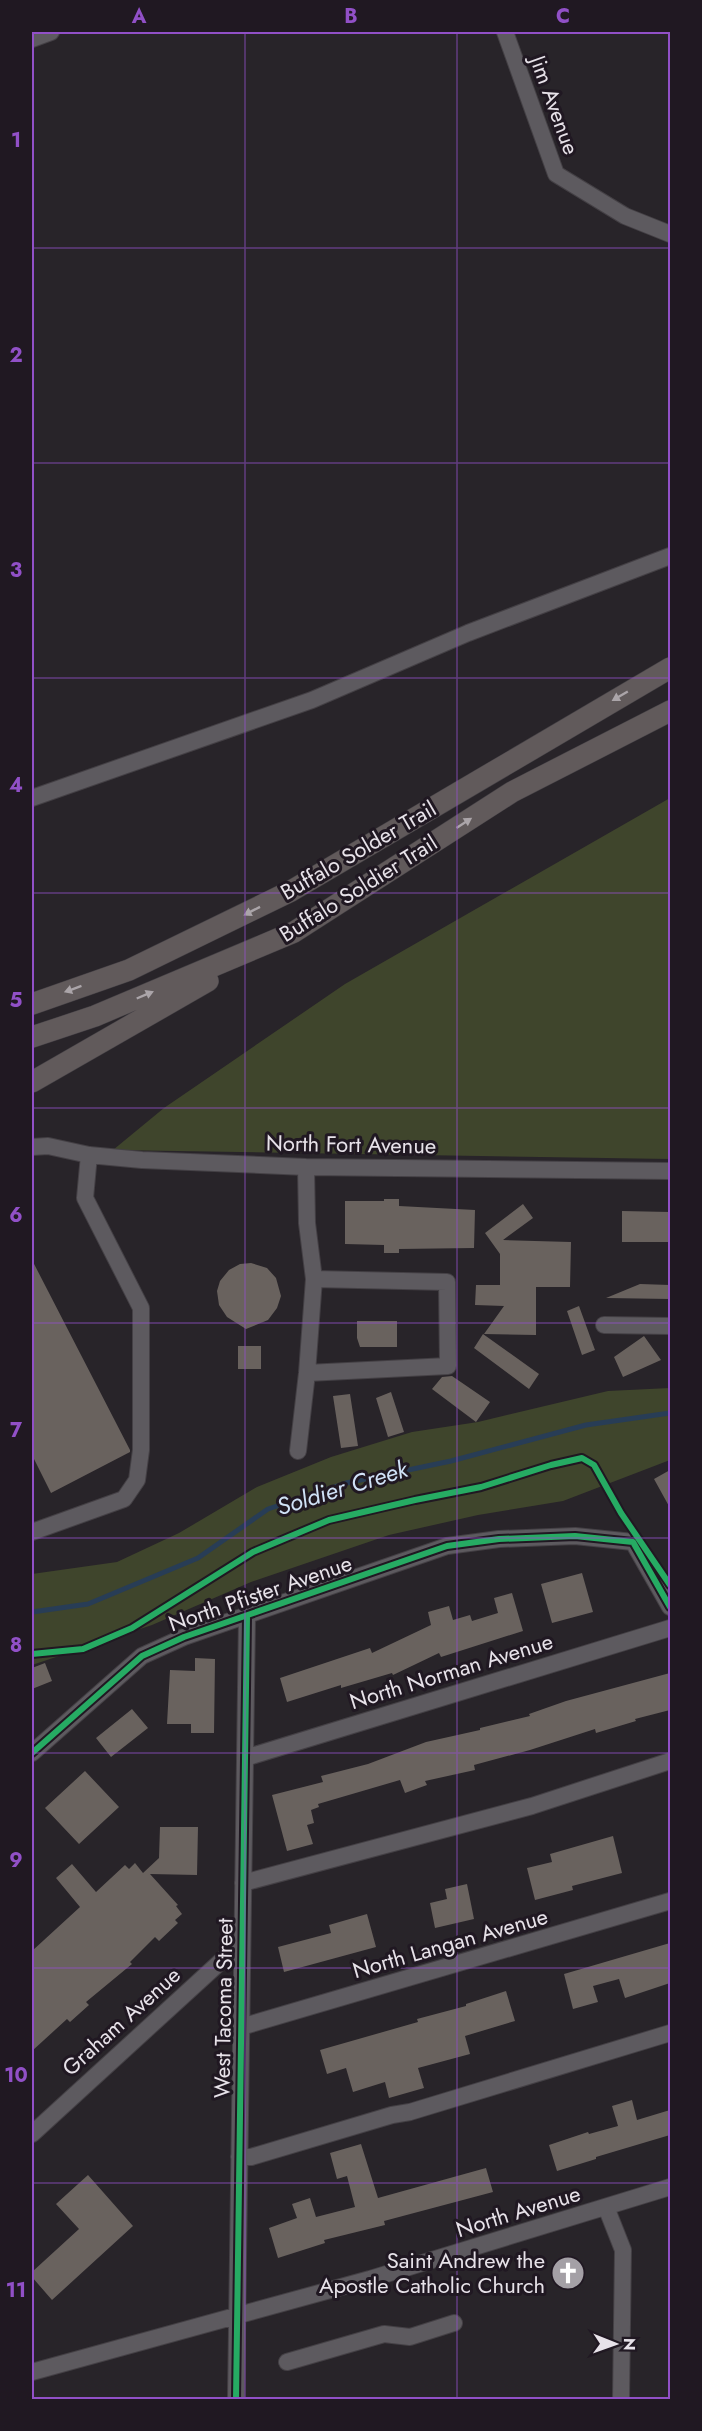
<svg xmlns="http://www.w3.org/2000/svg" width="702" height="2431" font-family="Jost,sans-serif">
  <style>
    .green { fill: #3f452c }
    .lines { fill: none; stroke-linecap: round; stroke-linejoin: round }
    .stream { stroke: #283d56; stroke-width: 5 }
    .building { fill: #69625e }
    .minor-casing { stroke: #444045; stroke-width: 18 }
    .major-casing { stroke: #444045; stroke-width: 22 }
    .minor { stroke: #5d5a5f; stroke-width: 16 }
    .major { stroke: #615a5b; stroke-width: 21 }
    .cycleway-casing { stroke: #201822; stroke-width: 10 }
    .cycleway { stroke: #26ab63; stroke-width: 6 }
    .oneway { fill: #aba5a9 }
    .grid { fill: none; stroke: #9150c7; stroke-width: 1.5; stroke-opacity: 0.55 }
    .labels { text-anchor: middle; stroke-width: 6; stroke-linejoin: round; paint-order: stroke }
    .street-label { font-size: 22px; fill: #e7e2e9; stroke: #201822 }
    .poi-label { font-size: 22px; fill: #e7e2e9; stroke: #201822; text-anchor: end }
    .water-label { font-size: 24px; font-style: italic; fill: #d0e2f7; stroke: #201822 }
    .neatline { fill: none; stroke: #9150c7; stroke-width: 2 }
    .grid-label { font-size: 20px; text-anchor: middle; font-weight: bold; fill: #9150c7 }
  </style>
  <rect width="100%" height="100%" fill="#282429"/>
  <path class="green" d="M670,798V1159L113,1150L164,1108L345,984Z
    M670,1388V1460L563,1501L478,1515L389,1535L251,1582L152,1625L32,1665V1574L117,1562L179,1533L257,1487L331,1457L412,1432L478,1422L608,1391Z"/>
  <g class="lines">
    <path class="stream" d="M32,1612L88,1604L198,1558L268,1509L346,1483L451,1461L586,1425L670,1413"/>
  </g>
  <path class="building" d="M384,1199H399V1206L475,1210L474,1248L399,1249V1253H384V1245L345,1244V1201H384Z
    M523,1204L533,1218L503,1240L571,1242L570,1287H536V1335L484,1334L504,1306L475,1305L476,1285H500V1254L485,1233Z
    M622,1211L670,1212V1242H622Z
    M32,1260L130,1450V1452L51,1493L32,1455Z
    M251,1263L267,1268L276,1278L281,1296L277,1308L268,1320L246,1329L227,1317L219,1305L217,1291L220,1281L229,1270L240,1264Z
    M640,1284L670,1285V1299L606,1298Z
    M579,1306L595,1350L582,1355L567,1311Z
    M357,1321H397V1347H360L357,1338Z
    M483,1334L539,1374L529,1389L474,1348Z
    M644,1336L661,1360L623,1377L614,1357Z
    M238,1346H261V1369H238Z
    M452,1376L490,1402L476,1422L432,1389L442,1377Z
    M391,1392L404,1432L388,1437L376,1398Z
    M350,1394L358,1446L341,1448L333,1396Z
    M670,1470V1508L654,1479Z
    M582,1573L593,1612L552,1623L541,1584Z
    M512,1593L523,1631L441,1657L439,1653L393,1675L392,1673L341,1688V1685L287,1702L280,1678L370,1648L372,1653L431,1625L428,1612L449,1606L453,1620L470,1615L472,1621L498,1613L494,1598Z
    M195,1658L215,1659L214,1733H191V1724H167L170,1670L195,1671Z
    M45,1663L52,1681L32,1689V1668Z
    M670,1673V1710L635,1719L636,1721L596,1733L595,1729L530,1750L474,1765L475,1770L425,1781L427,1785L405,1793L400,1780L318,1804L319,1807L311,1810L314,1823L307,1825L313,1844L287,1851L272,1795L323,1782L321,1776L368,1764L426,1742L480,1730V1728L530,1716L529,1714L566,1701Z
    M132,1709L148,1728L111,1757L96,1738Z
    M85,1771L119,1807L79,1844L45,1808Z
    M160,1827H198L197,1875L150,1874L178,1905L176,1906L182,1914L175,1920L178,1923L159,1941L155,1937L130,1962L132,1964L86,2002L89,2005L70,2022L67,2019L32,2051V1951L80,1907L56,1878L72,1864L96,1892L125,1865L129,1869L135,1863L143,1873L159,1858Z
    M613,1836L622,1873L572,1886L573,1890L535,1900L527,1868L552,1862L550,1854Z
    M467,1884L474,1919L435,1928L430,1903L447,1899L445,1889Z
    M367,1914L376,1947L284,1972L278,1947L331,1933L329,1925Z
    M670,1943V1983L625,1998L619,1979L593,1986L598,2002L573,2009L564,1974Z
    M506,1991L515,2021L465,2036L470,2054L418,2068L424,2088L389,2098L385,2082L353,2092L346,2068L327,2074L320,2050L418,2022L417,2019L466,2006V2004Z
    M632,2100L637,2120L670,2110V2135L596,2157V2159L557,2171L549,2145L588,2132L589,2134L618,2126L612,2106Z
    M361,2144L378,2198L486,2168L493,2192L384,2221L385,2225L324,2240L325,2243L278,2258L269,2228L297,2218L292,2204L310,2198L316,2217L355,2207L347,2176L337,2179L330,2153Z
    M88,2175L133,2226L52,2300L32,2277V2272L79,2229L56,2204Z"/>
  <g class="lines">
    <defs>
      <path id="minor" d="M505,32L556,174L625,216L670,234
        M32,39L51,32
        M32,798L312,700L468,633L670,556
        M32,1147L48,1146L89,1155L142,1160L306,1167L670,1171
        M604,1325L670,1326
        M307,1373L448,1366L447,1282L314,1279
        M298,1451L307,1373L314,1279L307,1223L306,1167
        M32,1532L124,1499L137,1480L141,1450V1308L85,1198L89,1155
        M32,1753L142,1656L184,1637L447,1546L499,1539L575,1536L633,1542L670,1607
        M245,1758L670,1628
        M243,1883L532,1806L670,1761
        M241,2027L670,1901
        M32,2134L242,1942
        M239,2157H251L392,2115L410,2112L670,2033
        M606,2207L623,2250L621,2400
        M287,2362L384,2334L410,2337L454,2323
        M32,2372L370,2279L670,2187
        M236,2400L247,1617"/>
      <path id="major" d="M32,1004L129,970L291,891L670,668
        M32,1037L95,1016L294,932L512,792L670,711
        M32,1082L208,981"/>
    </defs>
    <use href="#minor" class="minor-casing"/>
    <use href="#major" class="major-casing"/>
    <use href="#minor" class="minor"/>
    <use href="#major" class="major"/>
    <defs>
      <path id="cycleway" d="M32,1654L83,1649L132,1628L253,1552L329,1520L415,1500L481,1487L551,1465L582,1458L594,1465L621,1513L670,1585
        M32,1753L142,1656L184,1637L447,1546L499,1539L575,1536L633,1542L670,1607
        M236,2400L247,1617"/>
    </defs>
    <use href="#cycleway" class="cycleway-casing"/>
    <use href="#cycleway" class="cycleway"/>
  </g>
  <defs><path id="oneway-solid" d="M-6-.8H1V-3.2L6.5 0L1 3.2V.8H-6Z" transform="scale(1.5)"/></defs>
  <g class="oneway">
    <use href="#oneway-solid" transform="translate(620 696) rotate(150)"/>
    <use href="#oneway-solid" transform="translate(464 823) rotate(-33)"/>
    <use href="#oneway-solid" transform="translate(252 911) rotate(153)"/>
    <use href="#oneway-solid" transform="translate(73 989) rotate(160)"/>
    <use href="#oneway-solid" transform="translate(145 995) rotate(-23)"/>
  </g>
  <path class="grid" d="M245,32V2400M457,32V2400M32,248H670M32,463H670M32,678H670M32,893H670M32,1108H670M32,1323H670M32,1538H670M32,1753H670M32,1968H670M32,2183H670"/>
  <defs>
    <symbol id="church-disc" viewBox="-11 -11 22 22"><circle r="9.5" fill="#a4a0a6" stroke="#201822"/><path d="M-1.2-6h2.4v3.5h3.3v2.4h-3.3V6h-2.4V-.1h-3.3v-2.4h3.3Z" fill="#fff"/></symbol>
  </defs>
  <g fill-rule="evenodd">
    <use href="#church-disc" x="549" y="2254" width="38" height="38"/>
  </g>
  <g class="labels">
    <g class="street-label">
      <text transform="translate(555 105) rotate(70)" y="8">Jim Avenue</text>
      <text transform="translate(358 850) rotate(-30)" y="8">Buffalo Solder Trail</text>
      <text transform="translate(358 888) rotate(-32)" y="8">Buffalo Soldier Trail</text>
      <text transform="translate(351 1144) rotate(1)" y="8">North Fort Avenue</text>
      <text transform="translate(260 1593) rotate(-19)" y="8">North Pfister Avenue</text>
      <text transform="translate(451 1671) rotate(-17)" y="8">North Norman Avenue</text>
      <text transform="translate(450 1943) rotate(-16)" y="8">North Langan Avenue</text>
      <text transform="translate(223 2008) rotate(-89)" y="8">West Tacoma Street</text>
      <text transform="translate(121 2021) rotate(-42)" y="8">Graham Avenue</text>
      <text transform="translate(518 2211) rotate(-17)" y="8">North Avenue</text>
    </g>
    <g class="poi-label">
      <text x="545" y="2268">Saint Andrew the<tspan x="545" dy="25">Apostle Catholic Church</tspan></text>
    </g>
    <g class="water-label">
      <text transform="translate(342 1488) rotate(-17)" y="8">Soldier Creek</text>
    </g>
  </g>
  <rect width="702" height="2431" fill="none" stroke="#201822" stroke-width="66"/>
  <g transform="translate(615 2344) rotate(91)" stroke="#201822" stroke-width="4.5" paint-order="stroke">
  <path d="M0-4.5L10 22L0 15L-10 22Z" fill="#e7e2e9"/>
  <text y="-9" font-size="16" font-weight="bold" text-anchor="middle" fill="#e7e2e9">N</text>
  </g>
  <rect x="33" y="33" width="636" height="2365" class="neatline"/>
  <g class="grid-label">
    <text x="139" y="23">A</text>
    <text x="351" y="23">B</text>
    <text x="563" y="23">C</text>
    <text x="16" y="147">1</text>
    <text x="16" y="362">2</text>
    <text x="16" y="577">3</text>
    <text x="16" y="792">4</text>
    <text x="16" y="1007">5</text>
    <text x="16" y="1222">6</text>
    <text x="16" y="1437">7</text>
    <text x="16" y="1652">8</text>
    <text x="16" y="1867">9</text>
    <text x="16" y="2082">10</text>
    <text x="16" y="2297">11</text>
  </g>
</svg>
